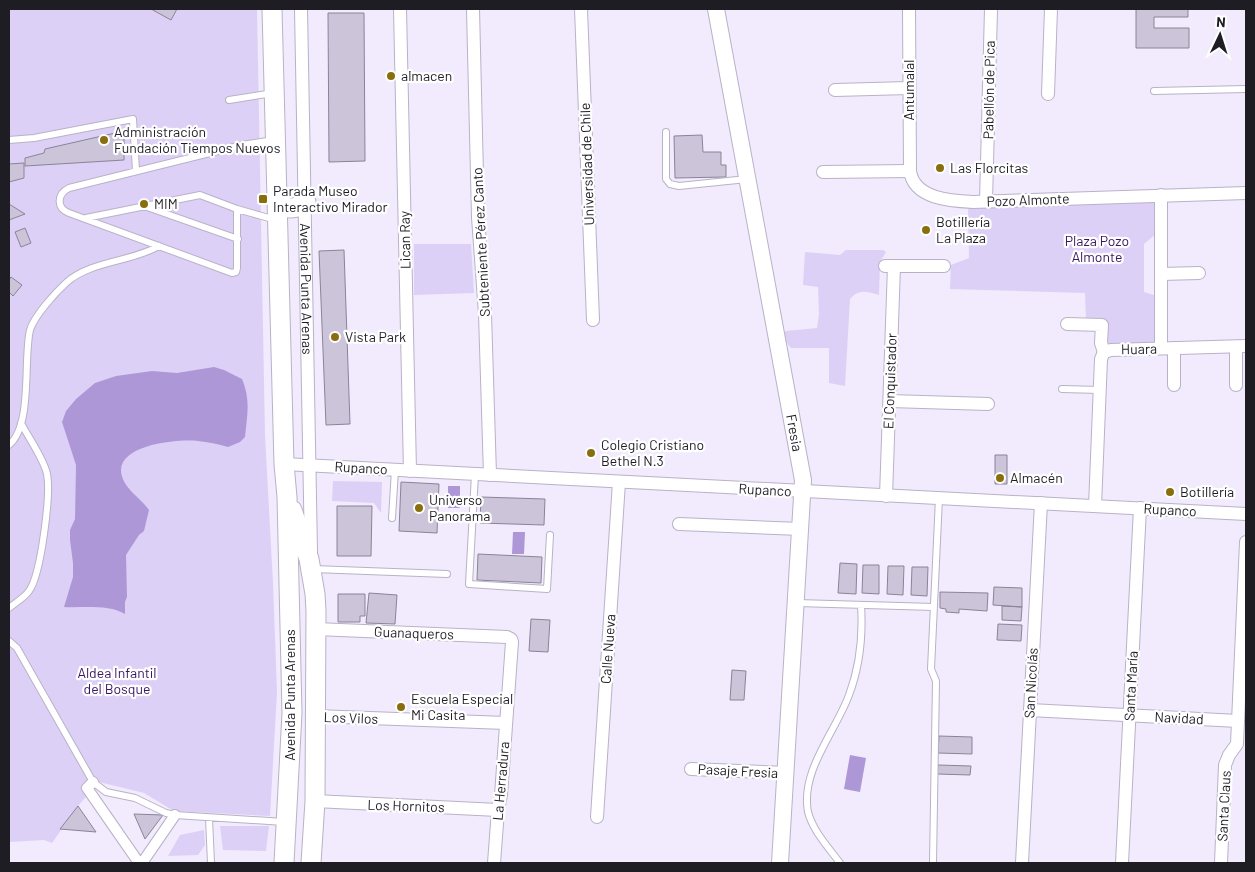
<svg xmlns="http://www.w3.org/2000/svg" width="1255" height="872" font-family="Barlow,sans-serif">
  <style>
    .green { fill: #ddd0f6 }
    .water { fill: #ae97d6 }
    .building { fill: #ccc5da; stroke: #8a8498 }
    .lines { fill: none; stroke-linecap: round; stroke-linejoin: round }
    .service-casing { stroke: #b9b2c7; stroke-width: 8 }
    .pedestrian-casing { stroke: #b9b2c7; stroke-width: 12 }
    .minor-casing { stroke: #b9b2c7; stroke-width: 14 }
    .tertiary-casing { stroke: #b9b2c7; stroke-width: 18 }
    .secondary-casing { stroke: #b9b2c7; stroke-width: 21 }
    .service { stroke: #fff; stroke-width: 6 }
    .pedestrian { stroke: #fff; stroke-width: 10 }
    .minor { stroke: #fff; stroke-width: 12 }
    .tertiary { stroke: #fff; stroke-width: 16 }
    .secondary { stroke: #fff; stroke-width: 19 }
    .poi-dot { fill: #896e0e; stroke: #fff; stroke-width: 2 }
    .labels { text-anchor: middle; stroke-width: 4.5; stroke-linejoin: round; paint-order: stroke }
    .poi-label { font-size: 14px; fill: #1f1d24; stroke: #fff; text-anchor: start }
    .street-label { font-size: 14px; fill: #1f1d24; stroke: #fff }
    .park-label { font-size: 14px; fill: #391760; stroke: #fff }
  </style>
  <rect width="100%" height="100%" fill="#f1ebfd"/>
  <path class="green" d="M9,9H257L265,435L273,583L277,692L270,816L174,811L144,793L99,782L78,806L52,843L44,840L9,842Z
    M1105,202H1156L1158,232L1144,244V292L1157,296L1158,339L1151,346L1106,345V321L1086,320L1085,293L950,289L951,265L969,258L968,205Z
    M414,244H471L474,293L414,295Z
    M846,250H883L886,252L880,262L879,295C867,291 858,289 850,299L845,386L829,383V348H791L786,342L784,333L786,331L817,328L819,314L818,287L803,285L805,252L840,255Z
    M333,481L382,482L381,513L374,503L332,501Z
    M220,826H269L266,851L223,850Z
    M204,830L205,845L198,855L168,856L180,835Z"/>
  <path class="water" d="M214,367L224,370L242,379C251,401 247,415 245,437L240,442L228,447C218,444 208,442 198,441C179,439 122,444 121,470C121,487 141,498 149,510L144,531L139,535L126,555L127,597L125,602V614C108,604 83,608 64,607L73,577V563L70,540V530L75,519L76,465L62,422L66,411L76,399L95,383L116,376L152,371L177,373Z
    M448,486H460V508H448Z
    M513,532H525L524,554H512Z
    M850,755L866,758L860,792L844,789Z"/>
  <path class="building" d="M151,9H177L171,20Z
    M1136,9H1188V17H1154V28H1189V48H1136Z
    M328,13H364L365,161L329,162Z
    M124,131V160L25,166V158L44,153L45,149Z
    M702,135L703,152H721V165H726V177L675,178L674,136Z
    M24,163V178L9,182V164Z
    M9,204L25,214L9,220Z
    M25,228L31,243L21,247L15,232Z
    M344,250L350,424L326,425L319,251Z
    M11,277L22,285L13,296L9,292V280Z
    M995,455H1007V484H995Z
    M401,482L439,484L437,533L399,531Z
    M481,497L545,499L544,525L480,523Z
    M337,506H372L371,556H337Z
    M478,554L542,557L541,583L477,580Z
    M840,563L857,564L856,594L838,593Z
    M863,565H879V594L862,593Z
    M888,566H904L903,595L887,594Z
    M912,567H928L927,596L911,595Z
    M994,587L1022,588V607L993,605Z
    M940,592L988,593L987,611L959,609V613L946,612V609L940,608Z
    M369,593L397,595L395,624L366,623Z
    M338,594H365V616H360V622H338Z
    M1002,606L1022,607L1021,621L1002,620Z
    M531,619L550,620L548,652L529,651Z
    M998,624L1022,625L1021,641L997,640Z
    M732,670L746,671L744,700H730Z
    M939,736L972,737V754L938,753Z
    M938,765L971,766L970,775L937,774Z
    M78,806L96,832L60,829Z
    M134,814L163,815L145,839Z"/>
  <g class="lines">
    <defs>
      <path id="service" d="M1154,91L1246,89
        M229,100L273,93
        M666,132V179L670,184L679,186L747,179
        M9,140L34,138L133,119L136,171
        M147,207L238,239
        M237,209V268L236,272L232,273L69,213C56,208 57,194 69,188L242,145L274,140
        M86,218L200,195L237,209L269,218L276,222
        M1062,389L1100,390
        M9,445C33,425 23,359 30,330C34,316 56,292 67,282C91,261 131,262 159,246
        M475,474L469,584L547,589L550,535
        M392,518L395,470
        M313,569L447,574
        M797,603L934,607
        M9,608C15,603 24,598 29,591C41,575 51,494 47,474C44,459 28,437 21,423
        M9,641L17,648L93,782L106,792L135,798L166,813L175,815L284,822
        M209,818L211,863
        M840,863C828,847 813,831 808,812C800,771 836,731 849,695C860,666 863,636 861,605
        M933,863L936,681L931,669L939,498"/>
      <path id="pedestrian" d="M93,782L87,788L139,863
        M142,863L175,815"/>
      <g id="minor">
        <path id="s1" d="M301,9L311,552"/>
        <path d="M400,9L410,471"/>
        <path d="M473,9L478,217L485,314L490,475"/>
        <path d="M581,9L593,320"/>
        <path d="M909,9L910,171C914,199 951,201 973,202L1246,193"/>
        <path d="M835,90L909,88"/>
        <path d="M1048,94L1051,9"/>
        <path d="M823,172L910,171"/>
        <path d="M1161,195V348"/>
        <path d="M986,201L991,9"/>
        <path d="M885,266H944"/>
        <path d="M1161,274L1199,273"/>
        <path d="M1067,324L1102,325L1101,343L1104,352"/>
        <path d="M1236,347V385"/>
        <path d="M1174,348V385"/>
        <path d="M1104,352L1111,350L1246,346"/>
        <path d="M890,401L988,404"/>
        <path d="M284,464L1246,514"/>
        <path d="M886,496L894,266"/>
        <path d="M1095,506L1101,359L1104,352"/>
        <path d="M679,524L801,529"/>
        <path d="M316,629L507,637L511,639L512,642L501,795L498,810L494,863"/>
        <path d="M1030,710L1238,721"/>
        <path d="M315,716L506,723"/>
        <path d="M691,769L786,773"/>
        <path d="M315,801L498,810"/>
        <path d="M597,817L619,482"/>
        <path d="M1022,863L1041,503"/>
        <path d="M1122,863L1140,508"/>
        <path d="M1221,863L1225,765L1229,755L1237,744L1246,542"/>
      </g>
      <g id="tertiary">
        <path id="s2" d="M716,9L803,480L780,863"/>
      </g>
      <path id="secondary" d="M272,9L284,464L287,497L292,713L284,863
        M276,199C285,211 295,210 306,202
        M292,510L309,559L315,594L316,611L315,801L311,863"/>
    </defs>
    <use href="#service" class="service-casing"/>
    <use href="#pedestrian" class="pedestrian-casing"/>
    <use href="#minor" class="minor-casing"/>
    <use href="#tertiary" class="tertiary-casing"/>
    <use href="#secondary" class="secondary-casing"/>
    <use href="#service" class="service"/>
    <use href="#pedestrian" class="pedestrian"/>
    <use href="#minor" class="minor"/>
    <use href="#tertiary" class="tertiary"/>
    <use href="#secondary" class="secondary"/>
  </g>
  <g class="poi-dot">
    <circle cx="391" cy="76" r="5"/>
    <circle cx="104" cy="140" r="5"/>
    <circle cx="940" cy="168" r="5"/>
    <rect x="258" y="194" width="10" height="10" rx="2.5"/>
    <circle cx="144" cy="204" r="5"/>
    <circle cx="926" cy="230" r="5"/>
    <circle cx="335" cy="337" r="5"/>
    <circle cx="591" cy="453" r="5"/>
    <circle cx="1000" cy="478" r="5"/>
    <circle cx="1170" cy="492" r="5"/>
    <circle cx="419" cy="508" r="5"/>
    <circle cx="401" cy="707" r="5"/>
  </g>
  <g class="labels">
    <g class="poi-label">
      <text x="401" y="81">almacen</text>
      <text x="114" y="137">Administración<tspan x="114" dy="16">Fundación Tiempos Nuevos</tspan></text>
      <text x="950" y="173">Las Florcitas</text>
      <text x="273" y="196">Parada Museo<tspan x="273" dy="16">Interactivo Mirador</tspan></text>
      <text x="154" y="209">MIM</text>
      <text x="936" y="227">Botillería<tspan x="936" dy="16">La Plaza</tspan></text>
      <text x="345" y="342">Vista Park</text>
      <text x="601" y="450">Colegio Cristiano<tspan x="601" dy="16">Bethel N.3</tspan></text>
      <text x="1010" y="483">Almacén</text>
      <text x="1180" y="497">Botillería</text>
      <text x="429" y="505">Universo<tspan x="429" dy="16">Panorama</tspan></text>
      <text x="411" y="704">Escuela Especial<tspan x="411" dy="16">Mi Casita</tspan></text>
    </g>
    <g class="street-label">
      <text transform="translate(909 90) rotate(-90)" y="5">Antumalal</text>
      <text transform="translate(989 90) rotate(-89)" y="5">Pabellón de Pica</text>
      <text transform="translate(587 164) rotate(-92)" y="5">Universidad de Chile</text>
      <text transform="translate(1028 200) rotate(-2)" y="5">Pozo Almonte</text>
      <text transform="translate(405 240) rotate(-91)" y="5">Lican Ray</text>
      <text transform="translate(481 242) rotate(-93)" y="5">Subteniente Pérez Canto</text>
      <text dy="5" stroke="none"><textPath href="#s1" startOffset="280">Avenida Punta Arenas</textPath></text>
      <text transform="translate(1139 349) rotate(-1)" y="5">Huara</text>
      <text transform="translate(890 381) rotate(-88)" y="5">El Conquistador</text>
      <text dy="5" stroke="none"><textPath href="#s2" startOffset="431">Fresia</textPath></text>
      <text transform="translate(361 468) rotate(3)" y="5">Rupanco</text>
      <text transform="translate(765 490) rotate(3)" y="5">Rupanco</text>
      <text transform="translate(1170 510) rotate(3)" y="5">Rupanco</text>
      <text transform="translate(414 633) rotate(2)" y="5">Guanaqueros</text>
      <text transform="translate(608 649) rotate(-86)" y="5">Calle Nueva</text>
      <text transform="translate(1031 683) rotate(-87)" y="5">San Nicolás</text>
      <text transform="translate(1131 686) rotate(-87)" y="5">Santa María</text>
      <text transform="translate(290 695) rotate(-90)" y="5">Avenida Punta Arenas</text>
      <text transform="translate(351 718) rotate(2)" y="5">Los Vilos</text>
      <text transform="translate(1179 718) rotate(3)" y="5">Navidad</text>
      <text transform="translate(738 771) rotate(3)" y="5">Pasaje Fresia</text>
      <text transform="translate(501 781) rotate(-85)" y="5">La Herradura</text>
      <text transform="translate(406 806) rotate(2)" y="5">Los Hornitos</text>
      <text transform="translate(1224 806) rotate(-87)" y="5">Santa Claus</text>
    </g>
    <g class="park-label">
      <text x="1097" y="246">Plaza Pozo<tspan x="1097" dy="16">Almonte</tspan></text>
      <text x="117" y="678">Aldea Infantil<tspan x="117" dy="16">del Bosque</tspan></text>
    </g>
  </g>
  <rect width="1255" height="872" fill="none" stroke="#1f1d24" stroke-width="20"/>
  <g transform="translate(1220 35) rotate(4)" stroke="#ffffff" stroke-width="4" paint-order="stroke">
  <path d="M0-4L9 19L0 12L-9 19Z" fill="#1f1d24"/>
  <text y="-8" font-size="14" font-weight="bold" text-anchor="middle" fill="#1f1d24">N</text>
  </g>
</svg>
